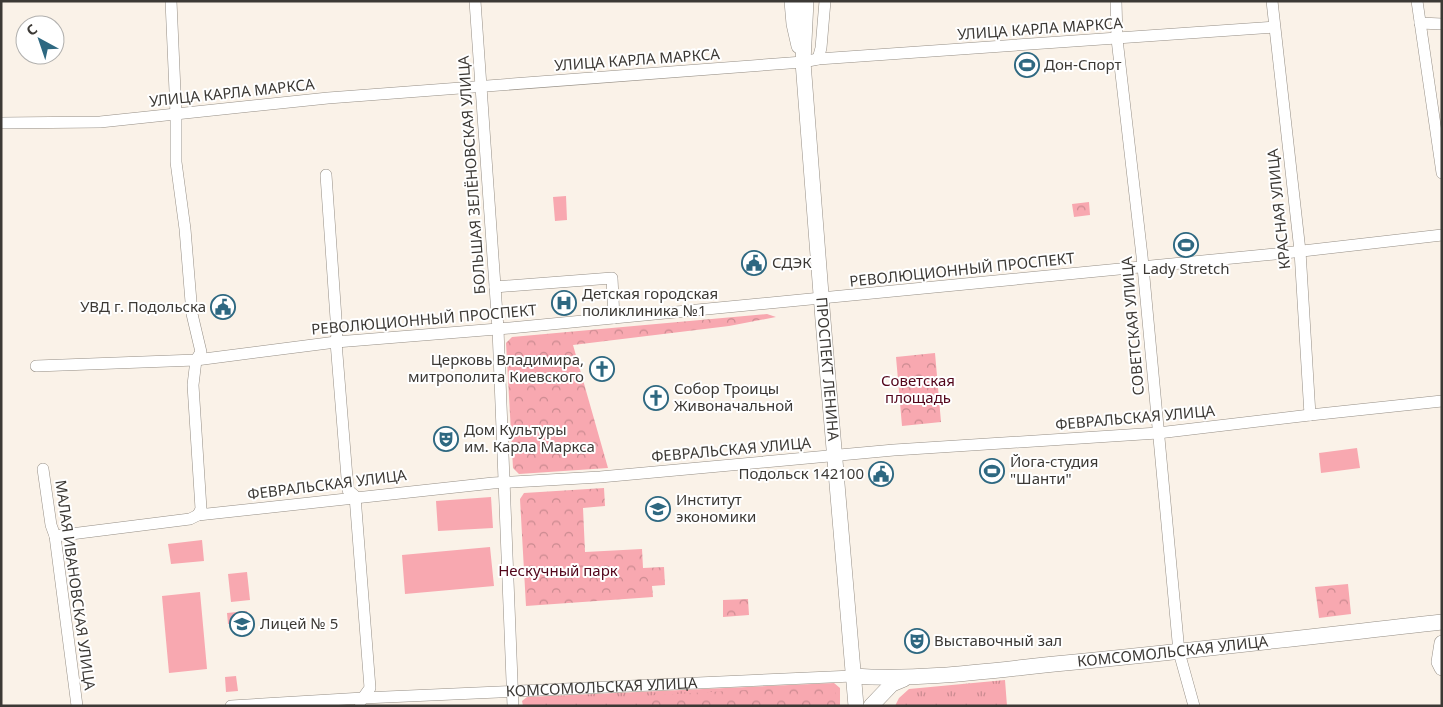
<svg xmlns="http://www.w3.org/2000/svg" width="1443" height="707" font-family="'Noto Sans',sans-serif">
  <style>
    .grass { fill: url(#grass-tufts) }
    .park { fill: url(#park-crowns) }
    .pitch { fill: #f8a8b0 }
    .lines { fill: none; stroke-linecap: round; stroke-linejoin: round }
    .minor-casing { stroke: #958e85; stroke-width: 12 }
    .major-casing { stroke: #958e85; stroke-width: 16 }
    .minor { stroke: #fff; stroke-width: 11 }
    .major { stroke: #fff; stroke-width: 15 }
    .labels { text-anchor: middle; stroke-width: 4; stroke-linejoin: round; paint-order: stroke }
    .street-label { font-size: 15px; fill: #3c3935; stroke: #fff }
    .poi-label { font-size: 15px; fill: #3c3935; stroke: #fff; text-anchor: start }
    .park-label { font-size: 15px; fill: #52051a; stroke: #fff }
  </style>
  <defs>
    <pattern id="grass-tufts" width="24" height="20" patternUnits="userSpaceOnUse" patternTransform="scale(1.25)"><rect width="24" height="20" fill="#f8a8b0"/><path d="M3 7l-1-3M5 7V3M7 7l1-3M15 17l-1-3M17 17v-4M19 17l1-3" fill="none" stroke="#ca8a90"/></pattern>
    <pattern id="park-crowns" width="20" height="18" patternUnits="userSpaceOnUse" patternTransform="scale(1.25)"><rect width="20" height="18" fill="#f8a8b0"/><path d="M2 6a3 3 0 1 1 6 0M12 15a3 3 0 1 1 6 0" fill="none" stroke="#ca8a90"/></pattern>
  </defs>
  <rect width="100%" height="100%" fill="#faf2e8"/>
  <path class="grass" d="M1005,680L1007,706H895L899,698L909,689Z
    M834,683L840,688V706H523L522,701L527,697Z"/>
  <path class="park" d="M1089,202L1090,215L1074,217L1072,204Z
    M767,314L776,317L729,326L573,345L608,468L519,474L513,468L506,343L512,337Z
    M935,353L941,422L902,426L896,357Z
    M604,488L605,506L583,508L585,552L642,549L643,568L664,567L665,585L652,586L653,597L526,606L520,499L524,493Z
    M1348,584L1351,614L1319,618L1315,587Z
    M748,599L749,615L723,617V600Z
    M835,685L836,706H640L639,696Z"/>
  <path class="pitch" d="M566,196L567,220L555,221L553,197Z
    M1357,448L1360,468L1321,473L1319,453Z
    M491,497L493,528L438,531L436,501Z
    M202,540L204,561L171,564L168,544Z
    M490,547L494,586L405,594L402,555Z
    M247,572L250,600L231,602L228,574Z
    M200,592L207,669L169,673L162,596Z
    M247,611L248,622L228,624L227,613Z
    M236,676L238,691L226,692L225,677Z"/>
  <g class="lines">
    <defs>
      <g id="minor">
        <path d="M171,1L176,114V162L185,229L192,314L201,352L196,360L193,385L201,509L198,515"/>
        <path d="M475,1L498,329L513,706"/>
        <path d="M1116,1L1117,39L1142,256L1179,652L1194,706"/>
        <path d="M1272,1L1300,251L1310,415"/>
        <path d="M1417,1L1442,173"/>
        <path d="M1420,23L1442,24"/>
        <path d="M818,59L821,48L825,1"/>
        <path d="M1,123L100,122L328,98L803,62L818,59L1274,27"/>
        <path d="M326,175L337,333L336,342L348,490L355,496L370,688L360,702"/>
        <path d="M495,287L612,278L614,318"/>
        <path d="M36,366L196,360L336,342L510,328L821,298L1285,253L1442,235"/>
        <path d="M43,469L51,525L55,536L77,706"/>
        <path d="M55,536L190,519L198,515L493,483L600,477L894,450L1158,433L1310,415L1442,401"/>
        <path id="s1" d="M231,706L363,698L853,676"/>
      </g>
      <g id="major">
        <path d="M792,1L794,24L799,46"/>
        <path id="s2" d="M806,1L803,62L823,320L856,706"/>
        <path d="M1442,643L1439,662L1442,668"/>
        <path id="s3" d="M853,676C923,681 994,670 1065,663C1190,651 1316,636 1442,622"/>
        <path d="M871,706L892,684L904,679"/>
      </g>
    </defs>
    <use href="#minor" class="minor-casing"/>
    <use href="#major" class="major-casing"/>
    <use href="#minor" class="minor"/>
    <use href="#major" class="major"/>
  </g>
  <defs>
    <symbol id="stadium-ring" viewBox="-11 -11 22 22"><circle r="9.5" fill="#fff" stroke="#2e6881" stroke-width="1.5"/><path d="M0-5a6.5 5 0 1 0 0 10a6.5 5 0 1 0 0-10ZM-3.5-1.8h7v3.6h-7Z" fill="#2e6881"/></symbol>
    <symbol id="civic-ring" viewBox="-11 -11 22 22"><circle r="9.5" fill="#fff" stroke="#2e6881" stroke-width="1.5"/><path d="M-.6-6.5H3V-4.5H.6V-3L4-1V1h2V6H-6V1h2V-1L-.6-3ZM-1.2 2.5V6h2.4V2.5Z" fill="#2e6881"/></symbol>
    <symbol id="hospital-ring" viewBox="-11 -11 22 22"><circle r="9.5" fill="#fff" stroke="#2e6881" stroke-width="1.5"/><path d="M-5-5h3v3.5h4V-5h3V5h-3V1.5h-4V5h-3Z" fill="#2e6881"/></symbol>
    <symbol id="church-ring" viewBox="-11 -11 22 22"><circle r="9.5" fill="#fff" stroke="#2e6881" stroke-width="1.5"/><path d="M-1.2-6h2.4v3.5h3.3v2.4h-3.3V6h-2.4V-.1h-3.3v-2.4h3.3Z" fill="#2e6881"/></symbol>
    <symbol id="theatre-ring" viewBox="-11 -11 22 22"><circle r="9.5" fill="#fff" stroke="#2e6881" stroke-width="1.5"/><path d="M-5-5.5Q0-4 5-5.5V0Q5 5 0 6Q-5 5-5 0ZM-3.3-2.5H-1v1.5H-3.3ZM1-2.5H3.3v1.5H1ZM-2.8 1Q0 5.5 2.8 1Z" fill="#2e6881"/></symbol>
    <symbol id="university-ring" viewBox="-11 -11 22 22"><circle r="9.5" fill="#fff" stroke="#2e6881" stroke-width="1.5"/><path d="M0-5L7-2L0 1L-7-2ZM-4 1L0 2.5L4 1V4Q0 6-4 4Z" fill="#2e6881"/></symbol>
    <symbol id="school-ring" viewBox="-11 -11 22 22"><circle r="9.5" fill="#fff" stroke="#2e6881" stroke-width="1.5"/><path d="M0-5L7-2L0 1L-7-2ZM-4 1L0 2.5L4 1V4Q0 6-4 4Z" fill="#2e6881"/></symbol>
  </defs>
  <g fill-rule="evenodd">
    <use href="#stadium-ring" x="1013" y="51" width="28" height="28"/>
    <use href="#stadium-ring" x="1172" y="231" width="28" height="28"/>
    <use href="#civic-ring" x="740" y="249" width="28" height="28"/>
    <use href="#hospital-ring" x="550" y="289" width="28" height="28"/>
    <use href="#civic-ring" x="209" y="293" width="28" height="28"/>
    <use href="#church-ring" x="588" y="355" width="28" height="28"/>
    <use href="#church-ring" x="642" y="384" width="28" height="28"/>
    <use href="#theatre-ring" x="432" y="425" width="28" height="28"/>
    <use href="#stadium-ring" x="978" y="457" width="28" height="28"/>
    <use href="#civic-ring" x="867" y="460" width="28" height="28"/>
    <use href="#university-ring" x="644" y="495" width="28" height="28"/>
    <use href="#school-ring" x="228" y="610" width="28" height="28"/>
    <use href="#theatre-ring" x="903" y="627" width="28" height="28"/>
  </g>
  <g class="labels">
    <g class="street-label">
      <text transform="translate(1040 29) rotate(-4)" y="5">УЛИЦА КАРЛА МАРКСА</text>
      <text transform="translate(637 60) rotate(-4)" y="5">УЛИЦА КАРЛА МАРКСА</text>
      <text transform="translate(232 93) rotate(-6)" y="5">УЛИЦА КАРЛА МАРКСА</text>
      <text transform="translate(472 175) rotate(-94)" y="5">БОЛЬШАЯ ЗЕЛЁНОВСКАЯ УЛИЦА</text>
      <text transform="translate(1279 209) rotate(-96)" y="5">КРАСНАЯ УЛИЦА</text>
      <text transform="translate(962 270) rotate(-6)" y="5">РЕВОЛЮЦИОННЫЙ ПРОСПЕКТ</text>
      <text transform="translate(424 320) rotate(-5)" y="5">РЕВОЛЮЦИОННЫЙ ПРОСПЕКТ</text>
      <text transform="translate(1133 326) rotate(-95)" y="5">СОВЕТСКАЯ УЛИЦА</text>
      <text dy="5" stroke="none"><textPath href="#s2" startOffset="369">ПРОСПЕКТ ЛЕНИНА</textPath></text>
      <text transform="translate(1135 418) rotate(-5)" y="5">ФЕВРАЛЬСКАЯ УЛИЦА</text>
      <text transform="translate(731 450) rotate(-5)" y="5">ФЕВРАЛЬСКАЯ УЛИЦА</text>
      <text transform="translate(327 485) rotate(-7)" y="5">ФЕВРАЛЬСКАЯ УЛИЦА</text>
      <text transform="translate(75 585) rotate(82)" y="5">МАЛАЯ ИВАНОВСКАЯ УЛИЦА</text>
      <text dy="5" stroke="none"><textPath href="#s3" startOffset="321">КОМСОМОЛЬСКАЯ УЛИЦА</textPath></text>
      <text dy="5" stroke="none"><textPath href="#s1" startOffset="371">КОМСОМОЛЬСКАЯ УЛИЦА</textPath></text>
    </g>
    <g class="poi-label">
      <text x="1044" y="70">Дон-Спорт</text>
      <text x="772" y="268">СДЭК</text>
      <text x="1186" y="274" text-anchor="middle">Lady Stretch</text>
      <text x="582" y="299">Детская городская<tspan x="582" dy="17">поликлиника №1</tspan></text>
      <text x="206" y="312" text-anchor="end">УВД г. Подольска</text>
      <text x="584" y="365" text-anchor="end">Церковь Владимира,<tspan x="584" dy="17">митрополита Киевского</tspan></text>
      <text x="674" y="394">Собор Троицы<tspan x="674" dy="17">Живоначальной</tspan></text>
      <text x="464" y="435">Дом Культуры<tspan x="464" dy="17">им. Карла Маркса</tspan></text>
      <text x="1010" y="467">Йога-студия<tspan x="1010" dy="17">"Шанти"</tspan></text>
      <text x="864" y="479" text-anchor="end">Подольск 142100</text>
      <text x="676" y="505">Институт<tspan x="676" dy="17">экономики</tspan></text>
      <text x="260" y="629">Лицей № 5</text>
      <text x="934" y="646">Выставочный зал</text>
    </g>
    <g class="park-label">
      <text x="918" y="386">Советская<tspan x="918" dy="17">площадь</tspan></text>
      <text x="558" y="576">Нескучный парк</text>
    </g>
  </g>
  <rect width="1443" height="707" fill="none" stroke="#3c3935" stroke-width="5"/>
  <g transform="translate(40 40) rotate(320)"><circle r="24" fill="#ffffff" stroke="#b1b0ae"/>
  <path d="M0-4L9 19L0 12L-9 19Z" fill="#2e6881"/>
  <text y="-8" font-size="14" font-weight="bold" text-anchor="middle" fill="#3c3935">С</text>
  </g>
</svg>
